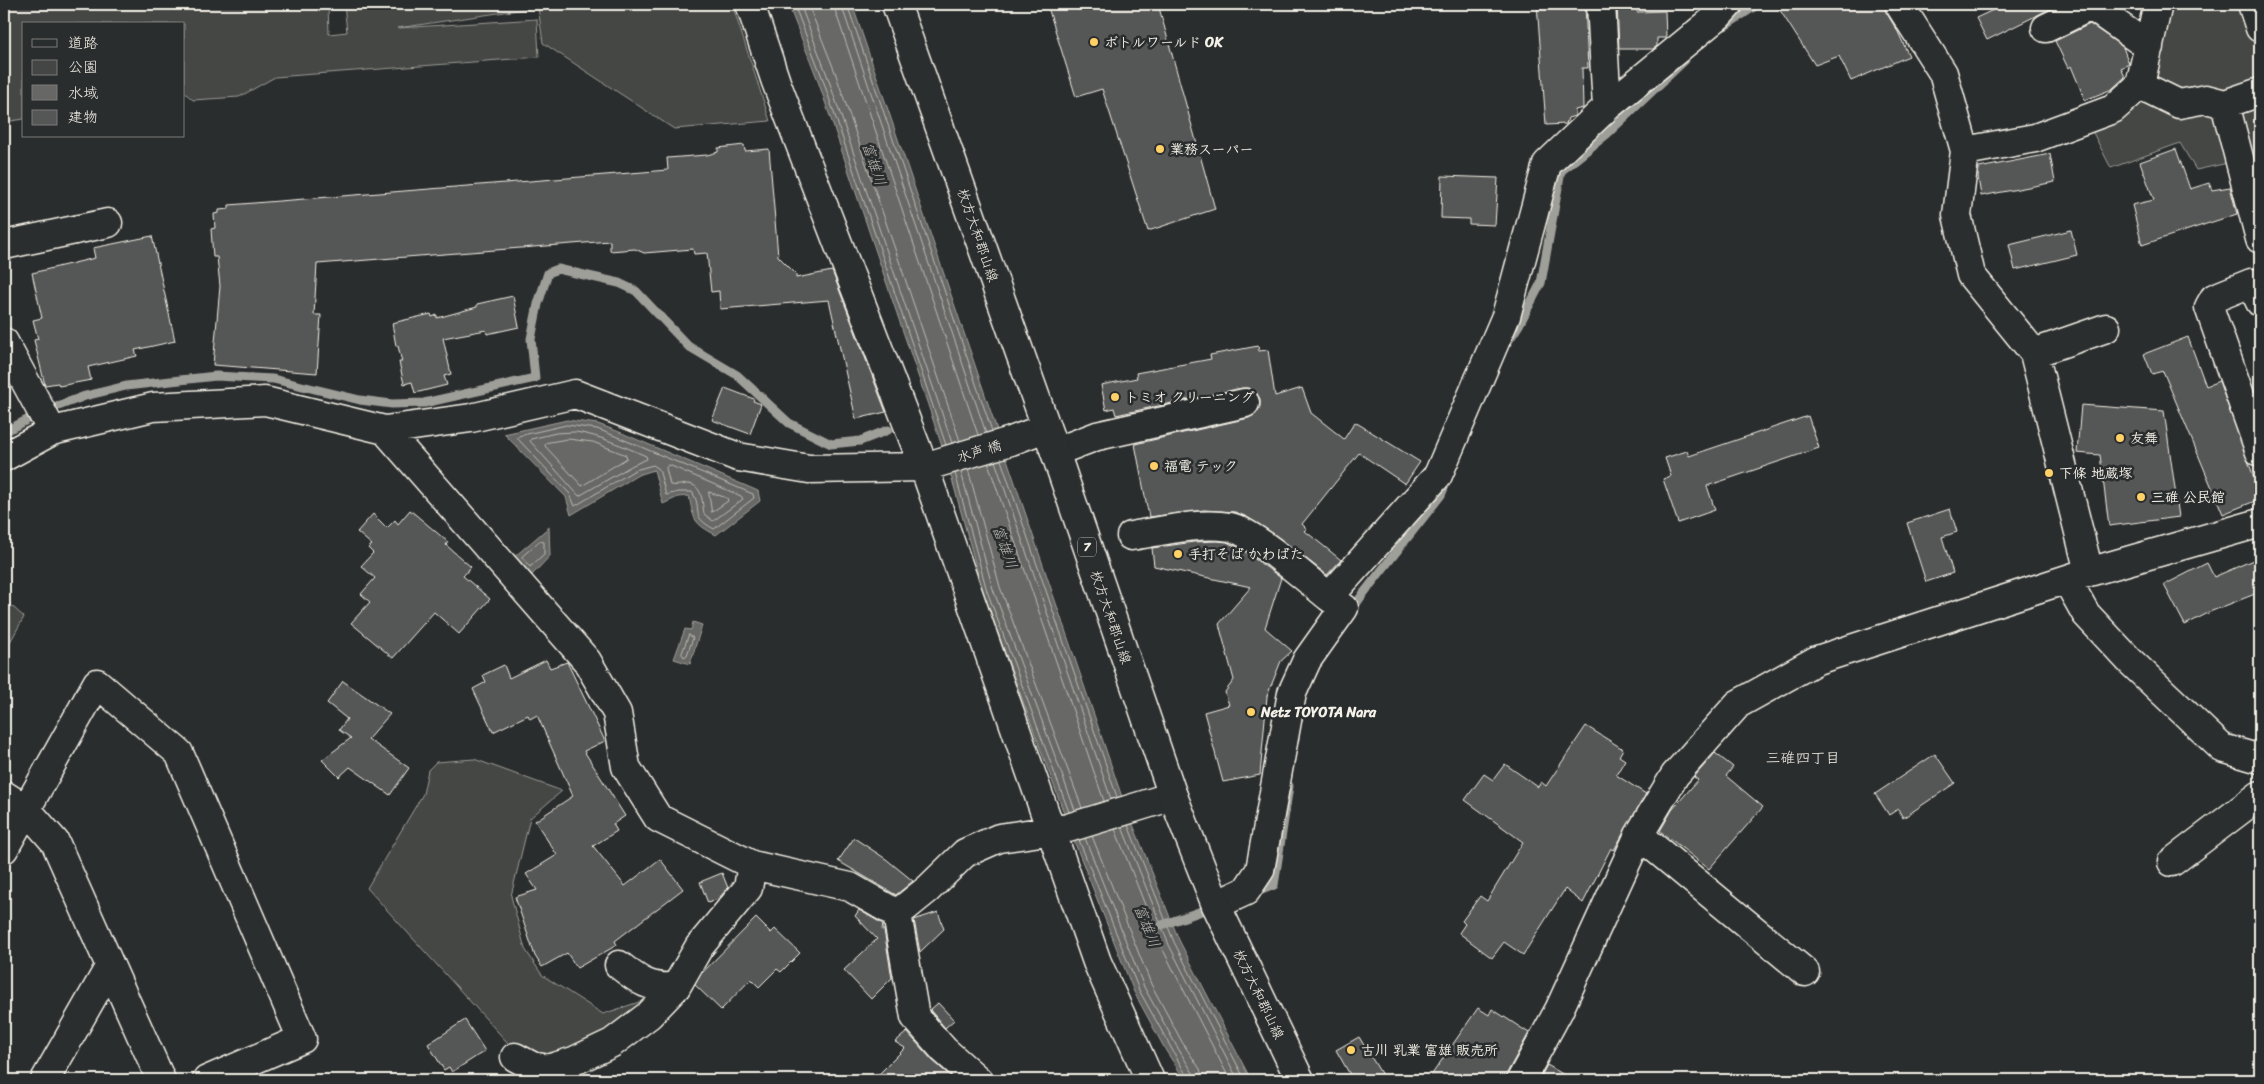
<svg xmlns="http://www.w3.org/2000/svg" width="2264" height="1084" font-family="Sriracha,'Klee One',sans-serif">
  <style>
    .green { fill: #444645; stroke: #9c9c96 }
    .water { fill: #676866; stroke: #9f9f9a }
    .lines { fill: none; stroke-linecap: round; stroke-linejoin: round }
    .shore { stroke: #bcbab4; stroke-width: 1 }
    .stream { stroke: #9f9f9a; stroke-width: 9 }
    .building { fill: #555756; stroke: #f4f1e8 }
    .street-casing { stroke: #f4f1e8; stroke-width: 31 }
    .primary-casing { stroke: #f4f1e8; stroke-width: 31 }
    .street { stroke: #2a2d2e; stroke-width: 28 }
    .primary { stroke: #2a2d2e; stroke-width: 28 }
    .poi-dot { fill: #ffd166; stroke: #2a2d2e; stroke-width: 2 }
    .labels { text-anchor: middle; stroke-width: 5; stroke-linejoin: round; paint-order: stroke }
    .shield { fill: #2a2d2e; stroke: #b7b6b0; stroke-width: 1 }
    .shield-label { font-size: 12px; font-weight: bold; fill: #f4f1e8 }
    .poi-label { font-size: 14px; font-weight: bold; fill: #f4f1e8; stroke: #2a2d2e; text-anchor: start }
    .street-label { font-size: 14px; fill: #f4f1e8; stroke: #2a2d2e }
    .water-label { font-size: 15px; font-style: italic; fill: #b5b3ae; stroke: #2a2d2e }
    .neighbourhood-label { font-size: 15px; fill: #f4f1e8; stroke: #2a2d2e }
  </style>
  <rect width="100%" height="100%" fill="#2a2d2e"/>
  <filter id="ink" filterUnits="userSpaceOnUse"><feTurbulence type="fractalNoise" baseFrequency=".02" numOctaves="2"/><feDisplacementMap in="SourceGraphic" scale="10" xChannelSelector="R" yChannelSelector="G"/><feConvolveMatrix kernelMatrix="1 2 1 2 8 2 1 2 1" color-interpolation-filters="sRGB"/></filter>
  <g filter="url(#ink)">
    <path class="green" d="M4,4H328L329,34L347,32L344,4H732L770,121L674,129L543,43L538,7L398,28L537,19L539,57L275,77L239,97L193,100L184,92V24H24V119L4,122Z
      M2166,4H2260V213L2246,159L2196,170L2180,143L2111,168L2088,123L2117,113Z
      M4,599L24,617L4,653Z
      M474,759L562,791L530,818L511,896L525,949L542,975L603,1014L663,994L563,1060L517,1053L367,888L423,794L428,770L436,762Z"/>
    <path class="water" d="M788,4H852L1122,797L1179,940L1251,1080H1185L1166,1051L1134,992L1076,846L983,592L947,461L817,78Z
      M567,420L598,424L617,431L758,491L760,501L716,535C693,523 694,520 689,496L678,497L663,504L654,470L638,475L571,515L566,497L504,434Z
      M549,527L550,556L531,576L514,557Z
      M693,622L702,625L690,664L674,659L685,629L691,630Z"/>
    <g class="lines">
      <path class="shore" d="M794,4L822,77L946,445
        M800,4L827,75L952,443
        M808,4L835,72L960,441
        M833,4L978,435
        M841,4L986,433
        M847,4L992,431
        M567,425L597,429L615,436L753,494L754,498L714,529C688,515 704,510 692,492H678L666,495L659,469L653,465L635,470L575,506L570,494L517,438L519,436Z
        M576,432C601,436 623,446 646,456L647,459L633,465L579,496L530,441L531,439L556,433Z
        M568,439L593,442L626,455L627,458L582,486L545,446L546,443Z
        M1001,460L1117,797
        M995,461L1111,799
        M988,463L1104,801
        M669,465L741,496L743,499L713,521L704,514C702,502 703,484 687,484C681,485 675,486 670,485L666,468Z
        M968,469L1000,587L1082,808
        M961,472L993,589L1075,810
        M955,473L987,591L1069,812
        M709,492L727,498L728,501L712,512Z
        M540,541L544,542V554L530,567L522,557Z
        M689,635L693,638L687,655L684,657L682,654Z
        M1128,825L1174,942L1245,1080
        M1122,827L1169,945L1238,1080
        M1115,829L1162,948L1230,1080
        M1092,836L1151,984L1182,1042L1200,1069L1203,1080
        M1085,838L1144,987L1176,1045L1193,1073L1195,1080
        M1079,840L1139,990L1189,1080"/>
      <path class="stream" d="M1725,26L1758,4
        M1507,343L1519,325L1541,283L1561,171L1607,134L1685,60
        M4,432L42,412L85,396L126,386L216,376L273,379L360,400L392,404L424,403L535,378L531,339L538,304L548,273L558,269L619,283L636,291L688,346L737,375L789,423L831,444L860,441L888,430
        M1351,611L1363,594L1441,495L1447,481
        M1254,893L1274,885L1289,786
        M1162,925L1213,907"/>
    </g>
    <path class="building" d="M1047,4H1158L1215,209L1148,231L1102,89L1076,97Z
      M1537,4L1585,5L1588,68H1582L1583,108L1575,110V116L1568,118L1566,124L1546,125Z
      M1617,4H1637V12L1665,11L1666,38H1657V46L1653,49H1619Z
      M1776,4H1884L1886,12L1898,32L1909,56L1851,81L1839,56L1815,65Z
      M2006,4H2060L1987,40L1976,18Z
      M2090,24L2123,47L2129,64L2121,68L2125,77L2112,89L2085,100L2071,66L2068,68L2055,41Z
      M744,145L745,151L769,149L778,256L796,274V278L832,271L886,412L856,419L829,300L720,309L719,291L711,292L707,253L694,254L693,249L644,253L635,249L610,251V241L317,264L314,315H321L317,373L213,365L220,286L217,257H213L211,229L215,228L214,214L219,213V210L229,209V205L668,170L667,158L707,155L718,152V148Z
      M2176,149L2190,189L2209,183L2212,190L2230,187L2237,214L2142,245L2132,205L2154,200L2140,162Z
      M2050,154L2055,182L1981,196L1978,177L1979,168Z
      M1442,176L1498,178L1495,225L1469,224V219L1441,218Z
      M2071,230L2077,255L2015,270L2009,245Z
      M152,236L175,341L135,350L137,356L88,367L91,380L59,386L58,383L45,385L34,340L38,339L33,320L42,318L32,273L95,258L93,248Z
      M513,296L519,327L487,334L486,330L443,338L451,374L444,376L447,385L415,393L412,382L404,384L399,362H402L398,346H396L392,323L431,314L432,317L437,315V318L477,307V304Z
      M2188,337L2206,386L2219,381L2260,494V499L2223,514L2163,371L2152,374L2144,354Z
      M1258,346L1259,351L1268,350L1275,396L1302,388L1311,413L1344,439L1355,422L1420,462L1405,484L1359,453L1302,524L1307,529L1305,531L1341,560L1327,575L1274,534L1247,517L1235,512L1204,510L1149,517L1135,444L1249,418L1256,414L1260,407V399L1256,392L1249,388H1242L1116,415L1114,408L1106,410L1101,385L1137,378L1136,373L1211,359L1210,355Z
      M725,388L754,399L753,401L761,404L750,434L712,420Z
      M2081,405L2164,411L2179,517L2109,526L2100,455L2077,453Z
      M1808,416L1819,448L1707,486L1715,510L1678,523L1663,479L1671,476L1665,458L1687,451L1689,456Z
      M1950,509L1957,532L1942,537L1953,573L1926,582L1907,523Z
      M410,510L448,542L446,545L471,567L463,576L490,599L459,634L434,612L393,658L351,623L370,602L361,594L375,578L361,566L373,553L368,548L372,545L357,532L373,514L387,528L395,520L398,524Z
      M1217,541L1227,542L1244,551L1281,578L1265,628L1292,651L1281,661L1267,696L1260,775L1223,782L1204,712L1229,705L1225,692L1234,680L1219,624L1251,587L1154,566L1152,548L1194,542Z
      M2260,557V592L2212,611L2185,625L2164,585L2207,563L2214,577Z
      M546,660L550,668L567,662L605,741L584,751L625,816L613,824L617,831L593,846L625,886L660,859L683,889L615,941L617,945L577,968L567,953L542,967L535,956L515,897L537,890L526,874L557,855L535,821L573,796L537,715L530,719L528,715L493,732L473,689L486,682L483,675L504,665L509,678Z
      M343,681L390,714L368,739L409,768L390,795L350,767L339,777L322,760L351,738L339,730L347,719L327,703Z
      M1586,726L1623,749L1619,756L1625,760L1616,775L1646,794L1614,850L1611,848L1583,903L1565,889L1523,955L1504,942L1492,958L1459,933L1465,924L1462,921L1480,896L1487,901L1523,842L1465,800L1484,774L1493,780L1505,764L1538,787L1541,782L1546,786Z
      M1715,753L1733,767L1726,776L1763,807L1709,869L1660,831L1672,810L1698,780L1694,777Z
      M1935,754L1955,783L1903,818L1898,809L1889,815L1875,794Z
      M854,838L886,859L913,881L896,895L838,861Z
      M722,873L728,888L718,899L708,903L700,882Z
      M859,910L883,924L882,930H884L892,978L871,999L844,970L877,939L855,916Z
      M938,912L944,929L920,952L914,920Z
      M756,918L771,933L775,929L800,953L781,972L777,969L759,987L751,979L721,1010L695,985L701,974Z
      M938,1003L954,1020L945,1028L930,1010Z
      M1478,1008L1489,1015L1492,1009L1529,1033L1507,1073L1505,1080H1428Z
      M465,1020L485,1051L452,1072L449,1067L444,1070L428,1044Z
      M907,1032L932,1060L955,1080H873L905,1048L895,1042Z
      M1359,1037L1385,1080H1353L1336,1050Z
      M1547,1065L1573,1080H1539Z"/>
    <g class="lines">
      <defs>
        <path id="street" d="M750,4L776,82L924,467L1097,962L1150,1080
          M1601,4L1607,107
          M1899,4L1943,73L1965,151L1957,215L1971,275L2034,353L2089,572
          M2252,4L2260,28
          M2046,28L2091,6L2149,47
          M2140,85L2179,104L2206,99L2225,104L2260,92
          M2225,104L2260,239
          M1965,151L2035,138L2113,109L2140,85L2158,4
          M4,245L108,223
          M2260,302L2251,283L2214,298L2209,307L2260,452
          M4,342L52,431
          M2034,353L2106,328
          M385,430L587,661L617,713L626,767L658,818L752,865L850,887L897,914L915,1017L944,1050L978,1080
          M1055,452L1097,436L1245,403
          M4,457L52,431L153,407L265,401L385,430L471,418L575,394L738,457L809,469L924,467L1011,441L1045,428
          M1131,536C1163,531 1197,522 1230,527C1252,531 1309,581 1329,597
          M2067,580L2086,614L2130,661L2222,748L2260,759
          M4,795L26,809L55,842L161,1080
          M1639,835L1805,972
          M4,849L97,683L179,753L302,1039L207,1080
          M2172,862L2260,795
          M1216,905L1246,891L1260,870L1292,693L1307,660L1344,608L1329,597L1438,475L1506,316L1547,164L1607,107L1718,16L1729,4
          M897,914L928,889L965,853L999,838L1068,828L1173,796
          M619,965C639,981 650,989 676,987
          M515,1057L532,1066L548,1069L574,1061L612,1043L649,1015L676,987L699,947L748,888L752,865
          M45,1080L110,966
          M1521,1080L1559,1010L1639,835L1675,775L1738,704L1817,660L2089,572L2260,523"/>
        <path id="primary" d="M896,4L1055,452L1173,796L1216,905L1300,1080"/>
      </defs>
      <use href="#street" class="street-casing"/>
      <use href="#primary" class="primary-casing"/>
      <use href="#street" class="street"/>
      <use href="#primary" class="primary"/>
    </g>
  </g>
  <g class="poi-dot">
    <circle cx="1094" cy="42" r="5"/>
    <circle cx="1160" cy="149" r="5"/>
    <circle cx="1115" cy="397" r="5"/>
    <circle cx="2120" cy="438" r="5"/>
    <circle cx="1154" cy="466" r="5"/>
    <circle cx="2049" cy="473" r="5"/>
    <circle cx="2141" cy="497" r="5"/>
    <circle cx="1178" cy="554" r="5"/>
    <circle cx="1251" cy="712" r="5"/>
    <circle cx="1351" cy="1050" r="5"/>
  </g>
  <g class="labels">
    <rect class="shield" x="1078" y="537.5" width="18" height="19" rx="4"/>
    <g class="shield-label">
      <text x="1087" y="551">7</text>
    </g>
    <g class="poi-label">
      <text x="1104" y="47">ボトルワールド OK</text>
      <text x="1170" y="154">業務スーパー</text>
      <text x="1125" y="402">トミオ クリーニング</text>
      <text x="2130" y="443">友舞</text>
      <text x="1164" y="471">福電 テック</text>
      <text x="2059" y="478">下條 地蔵塚</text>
      <text x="2151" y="502">三碓 公民館</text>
      <text x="1188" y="559">手打そば かわばた</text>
      <text x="1261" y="717">Netz TOYOTA Nara</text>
      <text x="1361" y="1055">古川 乳業 富雄 販売所</text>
    </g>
    <g class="street-label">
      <text transform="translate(978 235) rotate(71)" y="5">枚方大和郡山線</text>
      <text transform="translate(979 451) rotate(-17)" y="5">水声 橋</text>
      <text transform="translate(1111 617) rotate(71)" y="5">枚方大和郡山線</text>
      <text transform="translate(1259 994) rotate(64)" y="5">枚方大和郡山線</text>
    </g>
    <g class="water-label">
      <text transform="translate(874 164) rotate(71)" y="5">富雄川</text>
      <text transform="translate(1005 547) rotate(70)" y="5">富雄川</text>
      <text transform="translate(1147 926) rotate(68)" y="5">富雄川</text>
    </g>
    <g class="neighbourhood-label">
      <text x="1803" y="763">三碓四丁目</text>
    </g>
  </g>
  <rect width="2264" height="1084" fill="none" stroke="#2a2d2e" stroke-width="20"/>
  <rect x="10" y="10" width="2244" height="1064" fill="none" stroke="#f4f1e8" stroke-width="2" filter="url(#ink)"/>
  <rect x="22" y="22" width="162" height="115" fill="#2a2d2e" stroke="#7b7b78"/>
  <rect x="32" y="39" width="25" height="8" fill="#2a2d2e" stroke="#7b7b78"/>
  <text x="68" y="48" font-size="15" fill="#f4f1e8">道路</text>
  <rect x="32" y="60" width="25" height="15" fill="#444645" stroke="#7b7b78"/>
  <text x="68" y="72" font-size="15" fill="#f4f1e8">公園</text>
  <rect x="32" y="85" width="25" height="15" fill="#676866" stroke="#7b7b78"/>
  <text x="68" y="98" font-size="15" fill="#f4f1e8">水域</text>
  <rect x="32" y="110" width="25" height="15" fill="#555756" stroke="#7b7b78"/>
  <text x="68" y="122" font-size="15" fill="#f4f1e8">建物</text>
</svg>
